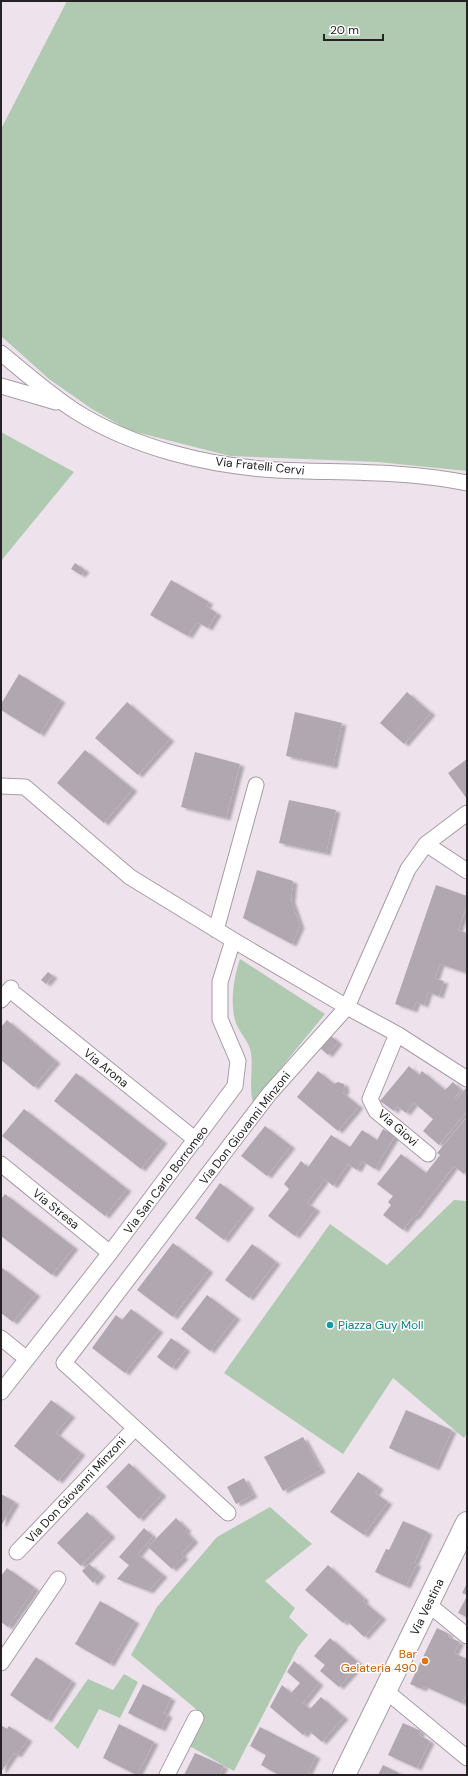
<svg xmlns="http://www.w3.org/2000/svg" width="468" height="1776" font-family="'DM Sans',sans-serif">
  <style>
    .green { fill: #afcab0 }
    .building { fill: #b1a7b1; filter: url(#shadow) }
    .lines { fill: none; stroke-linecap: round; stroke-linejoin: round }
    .street-casing { stroke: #a69ca5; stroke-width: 17 }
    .primary-casing { stroke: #a69ca5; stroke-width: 24 }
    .street { stroke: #fff; stroke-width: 15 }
    .primary { stroke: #fff; stroke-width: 22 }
    .culture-dot { fill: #0f9aa8; stroke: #fff; stroke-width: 1.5 }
    .food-dot { fill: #e8710a; stroke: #fff; stroke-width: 1.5 }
    .labels { text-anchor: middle; stroke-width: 3; stroke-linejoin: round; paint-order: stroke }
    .street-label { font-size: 12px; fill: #252125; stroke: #fff }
    .culture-label { font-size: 12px; fill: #0d838f; stroke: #fff; text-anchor: start }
    .food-label { font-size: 12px; fill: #c56008; stroke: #fff; text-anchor: end }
  </style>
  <defs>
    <filter id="shadow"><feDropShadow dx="4.5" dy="2.5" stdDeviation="1" flood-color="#0004"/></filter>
  </defs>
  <rect width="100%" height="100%" fill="#eee3ed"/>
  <path class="green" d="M67,1H467V471L378,462L230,456L128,430L92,409L49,379L1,336V129Z
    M1,432L74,472L1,561Z
    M240,959L325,1014L253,1102C249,1091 253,1067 251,1053C249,1040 238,1032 235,1020C230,1001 234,977 240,959Z
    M454,1200L467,1201V1433L464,1438L393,1378L343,1454L224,1373L330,1224L387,1265Z
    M270,1507L312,1544L265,1581L295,1608L289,1617L308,1635L298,1647L234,1771L186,1744L202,1714L131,1655L157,1607L217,1537Z
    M124,1674L138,1682L120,1718L99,1709L78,1749L54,1728L88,1679L113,1690Z"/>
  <path class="building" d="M75,563L85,570L81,575L71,569Z
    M171,580L209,602L206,606L217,613L208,628L197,622L188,636L150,615Z
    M19,674L61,700L40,734L1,710V704Z
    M407,692L431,713L404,744L380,723Z
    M127,702L170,739L138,775L95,738Z
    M295,712L342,723L333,766L286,756Z
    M85,750L133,789L104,823L57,783Z
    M195,752L240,764L226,818L181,807Z
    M467,759V799L448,773Z
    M289,800L336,810L326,853L279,843Z
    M257,870L293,881L291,900L300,926L292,944L243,918Z
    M436,885L467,896V905L458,930L467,933V973L440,964L435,979L444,981L439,996L428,992L424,1005L416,1002L413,1010L395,1004Z
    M48,972L53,976L46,984L41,980Z
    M7,1020L56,1061L34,1087L1,1060V1027Z
    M330,1035L338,1042L328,1055L320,1048Z
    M409,1066L419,1075L422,1071L445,1090L453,1082L461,1090L454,1098L456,1100L466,1088L467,1089V1111L439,1145L423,1131L433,1119L414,1103L406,1113L397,1106L394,1111L380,1101Z
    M318,1071L334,1084L338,1082L344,1084L345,1090L343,1093L359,1106L338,1131L297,1097Z
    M76,1073L163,1141L141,1169L54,1101Z
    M24,1109L127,1189L105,1216L2,1136Z
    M465,1119L467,1120V1170L464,1174L454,1166L415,1217H413L403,1230L383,1215L391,1205L388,1202L393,1196L377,1184L401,1154L426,1173L440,1155L437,1153Z
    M265,1126L291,1146L267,1176L241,1156Z
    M383,1129L395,1136L375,1169L362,1161L357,1170L348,1164L333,1186L325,1179L307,1203L316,1209L295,1236L268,1216L289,1189L284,1184L301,1161L308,1167L331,1135L350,1147L362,1130L377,1140Z
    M220,1183L250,1206L224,1240L195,1218Z
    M5,1194L74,1247L52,1275L1,1236V1199Z
    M173,1243L209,1270L173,1317L137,1290Z
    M252,1244L276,1262L249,1298L225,1280Z
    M1,1267L36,1294L13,1322L1,1313Z
    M207,1295L236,1317L210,1351L181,1329Z
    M131,1309L159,1330L125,1373L92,1348L116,1315L122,1320Z
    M171,1338L186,1349L172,1368L157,1357Z
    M51,1400L71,1415L56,1433L81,1453L58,1481L14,1446Z
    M406,1410L452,1430L435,1468L389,1448Z
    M303,1437L321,1470L283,1491L264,1457Z
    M129,1463L162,1494L139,1519L106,1487Z
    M358,1472L379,1487L375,1493L388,1502L364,1535L330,1512Z
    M244,1478L253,1495L236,1504L227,1487Z
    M1,1494L15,1502L1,1526Z
    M87,1512L111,1535L81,1566L57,1543Z
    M176,1518L187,1529L185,1531L194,1540L181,1554L184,1557L172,1569L148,1547Z
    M403,1521L428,1532L414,1563L417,1564L406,1586L375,1572L386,1549L389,1550Z
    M144,1528L153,1536L138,1554L163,1575L149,1591L117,1579L129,1565L119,1557Z
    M89,1564L101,1574L93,1583L82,1571Z
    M328,1565L365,1599L363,1601L382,1617L364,1637L346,1620L343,1623L305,1590Z
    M7,1568L35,1588L8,1627L1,1622V1576Z
    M467,1583V1595L462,1593Z
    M467,1596V1617L458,1613Z
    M100,1601L135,1621L110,1664L75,1644Z
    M437,1628L449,1634L448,1637L460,1642L454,1653L467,1659V1692L462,1703L424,1686L422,1689L410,1684Z
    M330,1638L360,1664L339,1687L320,1671L325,1665L314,1656Z
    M36,1657L72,1681L47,1720L10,1695Z
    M294,1661L319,1683L303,1703L310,1709L321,1697L344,1717L322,1742L308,1730L303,1735L270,1707L282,1685L291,1693L300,1683L287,1672Z
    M143,1684L171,1698L164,1713L168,1715L161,1729L128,1713Z
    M403,1723L421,1731L419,1735L430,1741L417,1768L388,1755Z
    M119,1724L154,1742L137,1775L103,1758Z
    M1,1725L7,1729L9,1726L28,1739L17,1755L14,1753L1,1772Z
    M260,1727L316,1756L308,1772L312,1775H279L261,1765L266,1755L250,1746Z
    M195,1753L224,1766L219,1775H184Z
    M383,1765L399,1773L398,1775H378Z"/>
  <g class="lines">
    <defs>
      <path id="street" d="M1,353C25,373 49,394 75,411C134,448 208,466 277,470C340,473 404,470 467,483
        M1,386L56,402
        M1,786L25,787L130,877L233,940L347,1007L397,1034L467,1079
        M426,844L467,871
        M216,930L256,785
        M16,995L196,1140
        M1,1000L11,988
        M397,1034L370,1099L376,1111L428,1154
        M1,1164L110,1253
        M1,1338L27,1359
        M1,1392L110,1253L235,1086L238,1061L220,1019V982L233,940
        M228,1513L64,1363L269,1094L347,1007L408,869L426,844L467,813
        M17,1552L135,1428
        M428,1604L467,1636
        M1,1663L58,1579
        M386,1691L467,1758
        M167,1775L196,1718"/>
      <path id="primary" d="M344,1775L467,1523"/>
    </defs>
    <use href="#street" class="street-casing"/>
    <use href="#primary" class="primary-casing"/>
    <use href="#street" class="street"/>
    <use href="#primary" class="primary"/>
  </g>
  <circle class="culture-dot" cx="330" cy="1325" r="4"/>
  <circle class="food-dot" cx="425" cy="1661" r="4"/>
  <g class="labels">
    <g class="street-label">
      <text transform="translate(260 466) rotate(6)" y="4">Via Fratelli Cervi</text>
      <text transform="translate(106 1068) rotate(39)" y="4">Via Arona</text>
      <text transform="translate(245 1128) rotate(-52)" y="4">Via Don Giovanni Minzoni</text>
      <text transform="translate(398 1128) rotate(41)" y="4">Via Giovi</text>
      <text transform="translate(166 1180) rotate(-53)" y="4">Via San Carlo Borromeo</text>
      <text transform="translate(56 1209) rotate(39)" y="4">Via Stresa</text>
      <text transform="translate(76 1490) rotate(-47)" y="4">Via Don Giovanni Minzoni</text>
      <text transform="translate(427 1607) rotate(-64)" y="4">Via Vestina</text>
    </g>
    <g class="culture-label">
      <text x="338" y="1329">Piazza Guy Moll</text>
    </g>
    <g class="food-label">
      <text x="417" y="1658">Bar<tspan x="417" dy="14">Gelateria 490</tspan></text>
    </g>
  </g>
  <rect width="468" height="1776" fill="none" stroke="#252125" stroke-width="4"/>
  <path d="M324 34v6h59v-6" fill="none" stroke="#252125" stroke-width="2"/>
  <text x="330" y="34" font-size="12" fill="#252125" stroke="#ffffff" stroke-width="3" paint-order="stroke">20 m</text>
</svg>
